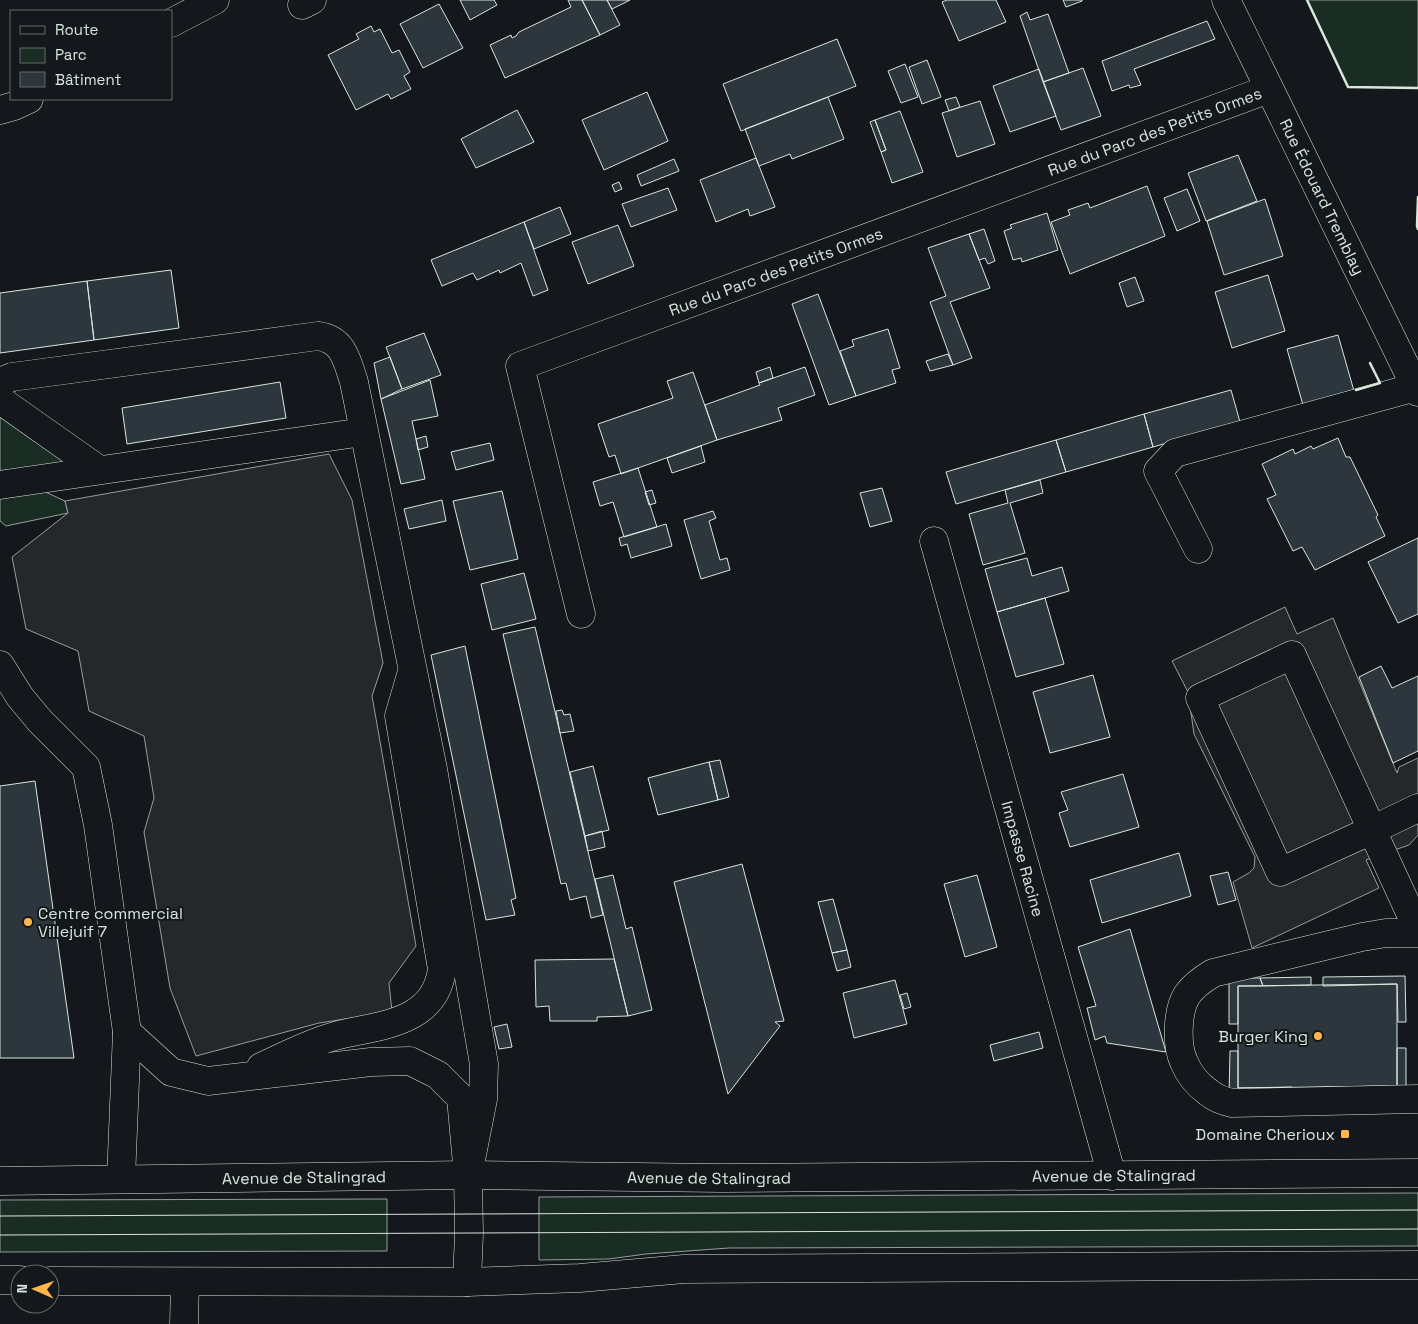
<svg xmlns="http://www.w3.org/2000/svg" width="1418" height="1324" font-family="'Space Grotesk',sans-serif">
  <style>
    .green { fill: #1a2d24; stroke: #939e99 }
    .parking { fill: #24282b; stroke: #939e99 }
    .building { fill: #2c363c; stroke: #d8e6dc }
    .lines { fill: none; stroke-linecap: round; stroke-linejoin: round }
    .minor-casing { stroke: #d8e6dc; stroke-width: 29 }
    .major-casing { stroke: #d8e6dc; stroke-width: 29 }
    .minor { stroke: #14181c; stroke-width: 28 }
    .major { stroke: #14181c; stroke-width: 28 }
    .tram { stroke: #d8e6dc; stroke-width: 1 }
    .wall { stroke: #d8e6dc; stroke-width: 2.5 }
    .poi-dot { fill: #ffb74d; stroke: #14181c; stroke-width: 2 }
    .labels { text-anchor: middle; stroke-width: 4; stroke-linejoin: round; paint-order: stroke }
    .street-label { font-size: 16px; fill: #d8e6dc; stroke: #14181c }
    .poi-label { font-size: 16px; fill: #d8e6dc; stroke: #14181c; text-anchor: end }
  </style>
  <rect width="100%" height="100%" fill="#14181c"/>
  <path class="green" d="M1307,0H1418V88L1348,87Z
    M0,414L69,463L8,474L0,470Z
    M41,490L65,501L68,513L6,526L0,521V498Z
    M1418,1193V1246L729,1248L646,1254L609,1259L539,1260V1197Z
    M387,1199V1251L0,1252V1200Z"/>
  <path class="parking" d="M329,454L352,500L383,663L372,696L416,946L389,983L392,1012L319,1023L196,1056L170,988L144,832L154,798L144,736L89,711L78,651L26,629L12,557L68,513L65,501Z
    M1285,607L1297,634L1333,618L1397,773L1399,767L1418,758V835L1409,845L1366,860L1379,888L1252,948L1233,882L1249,873L1254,868L1255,857L1194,734L1188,692L1172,661Z"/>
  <path class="building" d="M460,0H494L497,5L470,20Z
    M568,0H582L600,35L505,78L490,45L511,35L512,38L516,36L519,32L571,7Z
    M582,0H607L620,25L600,35Z
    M607,0H630L612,9Z
    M947,0H996L1006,22L959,41L942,2Z
    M1063,0H1082V1L1066,7Z
    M439,4L463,48L423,68L400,24Z
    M1027,12L1030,20L1048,14L1069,73L1043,82L1020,16Z
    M1207,21L1215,39L1134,69L1141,85L1130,88L1129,85L1112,91L1102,61Z
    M371,26L374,32L380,29L392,53L399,50L410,72L404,76L411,89L391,99L388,94L356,110L328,55L359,39L356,34Z
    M837,39L856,86L741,131L723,84Z
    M927,60L941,97L922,104L909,67Z
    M905,64L918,97L901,103L888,71Z
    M1083,68L1101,116L1061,130L1043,82Z
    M1039,69L1056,116L1010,132L993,86Z
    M647,92L668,141L604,170L582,120Z
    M828,97L844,139L792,159L790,154L759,166L745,129Z
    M956,97L960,107L949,111L945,100Z
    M980,101L995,144L957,157L942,113Z
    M517,110L534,142L476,168L461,139Z
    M900,111L923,172L892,183L881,152L886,150L875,120Z
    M875,120L886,150L881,152L870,122Z
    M1238,155L1257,201L1206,221L1188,173Z
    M756,158L775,207L750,216L748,209L716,222L700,180Z
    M674,159L679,171L641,186L637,175Z
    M619,182L622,189L615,192L612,185Z
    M1147,186L1165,236L1070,274L1051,222L1070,215L1068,210L1088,203L1090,208Z
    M668,188L677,210L631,227L622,204Z
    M1187,189L1200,221L1177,231L1164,198Z
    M1265,199L1283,256L1224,275L1207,221Z
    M560,207L571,234L534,249L524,222Z
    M1047,213L1058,250L1022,262L1021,258L1013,260L1004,231L1012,228L1010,225Z
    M524,222L548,290L533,296L521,263L500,273L499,270L477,280L473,273L442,286L431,260Z
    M618,225L634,266L588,284L572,242Z
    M984,229L995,261L988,264L985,258L979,260L969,234Z
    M969,234L990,288L950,302L972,358L953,365L930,302L946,296L928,248Z
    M171,270L179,328L94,340L87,281Z
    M1268,275L1285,331L1232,348L1215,292Z
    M1135,277L1144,301L1127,307L1119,283Z
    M87,281L94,340L0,353V293Z
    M818,294L856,396L829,405L792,304Z
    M888,329L900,368L892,370L896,383L856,396L840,351L854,346L852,340Z
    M424,333L441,375L402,389L386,347Z
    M1338,335L1354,391L1303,405L1287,349Z
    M948,354L953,365L930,371L926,361Z
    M390,357L402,389L381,399L374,363Z
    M770,367L773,378L759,383L756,372Z
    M805,367L815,395L778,408L782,420L717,440L705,405L760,385L759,383Z
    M693,372L717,440L621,474L615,455L609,457L598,424L673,398L667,381Z
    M430,380L438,416L412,421L425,479L401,484L381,399Z
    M280,382L286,418L127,444L122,408Z
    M1231,390L1240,422L1153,447L1144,414Z
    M1144,414L1153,447L1066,472L1056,440Z
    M426,436L428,447L418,450L416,439Z
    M1338,438L1346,457H1350L1378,515L1376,517L1385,536L1315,570L1302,547L1293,551L1267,499L1276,495L1262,464L1293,449L1295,454L1311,446L1313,449Z
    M1056,440L1066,472L956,504L946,472Z
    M490,443L494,460L456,470L451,452Z
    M701,446L705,462L672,473L667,458Z
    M638,468L657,527L624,537L613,502L600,506L593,482Z
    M1040,480L1043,493L1010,503L1025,553L983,565L969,514L1008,503L1005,490Z
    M882,488L892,521L870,527L860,493Z
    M652,490L656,503L649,505L645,492Z
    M502,491L518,559L470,570L453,501Z
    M442,500L446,521L409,529L404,509Z
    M713,511L716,518L709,521L720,560L727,558L730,570L701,579L684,520Z
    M666,524L672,546L631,558L627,544L621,546L619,538Z
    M1418,538V614L1398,623L1368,562Z
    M1027,558L1032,576L1062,567L1069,591L997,612L985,569Z
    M524,573L536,619L492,630L481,584Z
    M1045,598L1064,664L1016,677L997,612Z
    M535,627L603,915L591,918L586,896L570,900L566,883L561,884L503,634Z
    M465,646L516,898L511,900L515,915L486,920L431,655Z
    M1381,666L1392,688L1418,676V751L1393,763L1359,677Z
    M1093,675L1110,737L1050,753L1033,692Z
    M562,710L564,715L570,714L574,731L560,733L556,711Z
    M720,760L729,797L718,800L709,762Z
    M709,762L718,800L658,815L648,778Z
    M593,766L609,830L585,836L570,772Z
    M1123,774L1139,827L1070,847L1059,813L1068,810L1061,792Z
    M35,781L74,1058H0V786Z
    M602,831L605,847L588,851L585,836Z
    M1179,853L1191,896L1102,923L1090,880Z
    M742,864L784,1021L775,1022L780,1026L728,1094L674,882Z
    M1228,872L1236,900L1218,905L1210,876Z
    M613,875L626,929L632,927L652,1010L628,1016L595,879Z
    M977,875L997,947L965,957L944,884Z
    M833,899L847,950L832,953L818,902Z
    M1130,929L1166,1052L1107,1043L1105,1036L1095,1040L1087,1008L1096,1006L1078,947Z
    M847,950L851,967L837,971L832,953Z
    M614,959L628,1016L597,1017V1021H550L549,1006L536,1007L535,960Z
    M1405,976L1406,1022H1398L1397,984L1323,986V977Z
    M1311,977V985L1263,986L1260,978Z
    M1229,978H1260L1263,986H1238V1024H1229Z
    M895,980L907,1024L854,1038L843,993Z
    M1397,984V1086L1238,1088V986Z
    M907,993L911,1007L904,1009L900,995Z
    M507,1024L512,1047L499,1049L494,1027Z
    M1039,1032L1043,1048L994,1061L990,1045Z
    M1397,1048H1406V1094L1323,1095V1087L1397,1086Z
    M1230,1051H1238V1088L1292,1087L1295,1096L1229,1097Z"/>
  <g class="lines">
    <defs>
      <g id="minor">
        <path id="s1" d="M1226,0L1418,392"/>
        <path d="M302,5L312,0"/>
        <path d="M171,23L215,0"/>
        <path d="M0,110L14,106L29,99"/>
        <path d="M0,382L12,377L318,336C343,339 347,360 354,382L433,769L484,1064L483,1099L468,1175"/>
        <path d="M0,400L98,469"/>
        <path d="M0,485L363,432"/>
        <path id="s2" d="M934,541L1112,1176"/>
        <path d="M1198,549L1158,471L1175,453L1416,387"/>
        <path id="s3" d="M581,614L520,366L1269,89"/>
        <path d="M1292,655L1372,830L1280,872L1200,698Z"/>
        <path d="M0,665L20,697L40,721L86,767L98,825L127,1032L121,1179"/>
        <path d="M1418,808L1372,830L1418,930"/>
        <path d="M1418,933H1386L1362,937L1213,973C1203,979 1194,985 1187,995C1177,1011 1176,1045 1184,1062C1189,1074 1198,1085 1208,1092C1215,1098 1223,1101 1232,1103L1418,1099"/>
        <path d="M127,1032L171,1072L208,1081L371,1062L410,1061L438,1075L461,1098L468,1175L469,1233L467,1282"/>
        <path d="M261,1067C285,1056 309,1043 335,1036C377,1025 435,1025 442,969L399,716L411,675"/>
        <path d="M184,1324L185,1282"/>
      </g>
      <g id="major">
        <path id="s4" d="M0,1181L468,1175L721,1178L1418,1173"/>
        <path d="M0,1280H20"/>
        <path d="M50,1281L467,1282L580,1278L684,1269L1418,1265"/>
      </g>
    </defs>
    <use href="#minor" class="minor-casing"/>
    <use href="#major" class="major-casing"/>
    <use href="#minor" class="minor"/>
    <use href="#major" class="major"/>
    <path class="tram" d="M0,1216L1418,1210
      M0,1235L1418,1229"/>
    <path class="wall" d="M1307,0L1348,87L1418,88
      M1418,197L1417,226L1418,229
      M1356,390L1380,383L1370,363"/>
  </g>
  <g class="poi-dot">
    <circle cx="28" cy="922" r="5"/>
    <circle cx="1318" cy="1036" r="5"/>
    <rect x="1340" y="1129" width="10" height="10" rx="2.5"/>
  </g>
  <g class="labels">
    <g class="street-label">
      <text dy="6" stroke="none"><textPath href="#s3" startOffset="932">Rue du Parc des Petits Ormes</textPath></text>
      <text dy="6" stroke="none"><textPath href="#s1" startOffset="219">Rue Édouard Tremblay</textPath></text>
      <text dy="6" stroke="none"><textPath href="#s3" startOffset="528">Rue du Parc des Petits Ormes</textPath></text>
      <text dy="6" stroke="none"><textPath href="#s2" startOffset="330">Impasse Racine</textPath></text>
      <text dy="6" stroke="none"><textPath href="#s4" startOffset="1114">Avenue de Stalingrad</textPath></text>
      <text dy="6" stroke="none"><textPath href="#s4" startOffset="304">Avenue de Stalingrad</textPath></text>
      <text dy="6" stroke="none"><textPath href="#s4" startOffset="709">Avenue de Stalingrad</textPath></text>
    </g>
    <g class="poi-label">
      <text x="38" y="919" text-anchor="start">Centre commercial<tspan x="38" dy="18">Villejuif 7</tspan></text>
      <text x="1308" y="1042">Burger King</text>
      <text x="1335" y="1140">Domaine Cherioux</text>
    </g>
  </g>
  <rect x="10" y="10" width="162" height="90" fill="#14181c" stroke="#626a69"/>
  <rect x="20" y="26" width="25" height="8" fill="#14181c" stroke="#626a69"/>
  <text x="55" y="35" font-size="15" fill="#d8e6dc">Route</text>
  <rect x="20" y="48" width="25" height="15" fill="#1a2d24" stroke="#626a69"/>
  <text x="55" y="60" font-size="15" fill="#d8e6dc">Parc</text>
  <rect x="20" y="72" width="25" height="15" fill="#2c363c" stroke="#626a69"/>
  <text x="55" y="85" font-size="15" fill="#d8e6dc">Bâtiment</text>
  <g transform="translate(35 1289) rotate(272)"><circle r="24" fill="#14181c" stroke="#626a69"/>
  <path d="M0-4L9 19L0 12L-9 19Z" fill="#ffb74d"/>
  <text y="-8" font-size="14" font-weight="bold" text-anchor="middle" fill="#d8e6dc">N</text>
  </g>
</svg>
